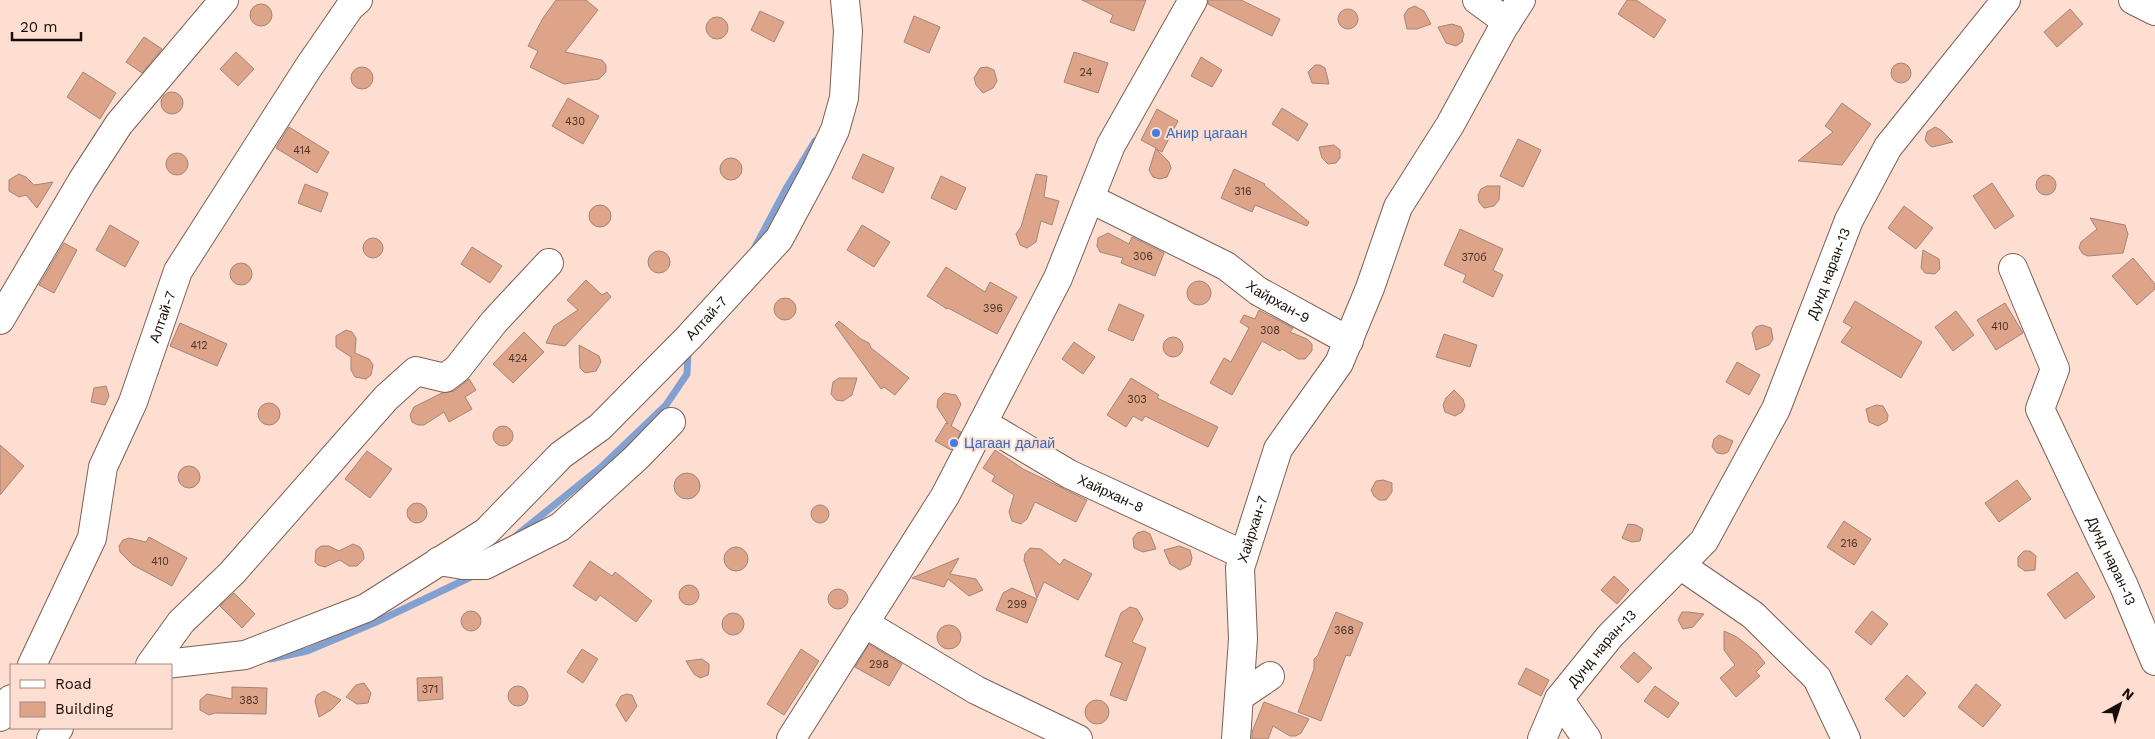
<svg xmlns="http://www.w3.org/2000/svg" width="2155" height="739" font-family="'Work Sans',sans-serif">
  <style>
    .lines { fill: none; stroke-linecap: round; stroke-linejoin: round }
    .stream { stroke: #82a1d1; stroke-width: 7 }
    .building { fill: #dda489; stroke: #a18679 }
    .street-casing { stroke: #7b6155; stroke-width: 30 }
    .street { stroke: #fff; stroke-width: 28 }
    .shop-dot { fill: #3f7fe0; stroke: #fdded0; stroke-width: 2 }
    .labels { text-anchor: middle; stroke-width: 4; stroke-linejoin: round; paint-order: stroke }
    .number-label { font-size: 11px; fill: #483328 }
    .shop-label { font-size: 14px; fill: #366cbe; stroke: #fdded0; text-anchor: start }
    .street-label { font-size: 14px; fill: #170d08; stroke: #fdded0 }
  </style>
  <rect width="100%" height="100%" fill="#fdded0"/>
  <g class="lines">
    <path class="stream" d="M754,249L787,187L815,141
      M517,535L600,468L666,405L687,374L688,350
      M270,659L307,651L374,623L475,575"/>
  </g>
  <path class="building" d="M556,0H586L598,10L565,52L602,60L606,65V72L599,79L564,84L530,67L538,51L528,46L543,18Z
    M1082,0H1146L1134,31L1110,22L1113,15Z
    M1209,0H1241L1280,19L1272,36L1208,4Z
    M1627,0H1636L1666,20L1654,38L1618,14Z
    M250 15a11 11 0 1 1 22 0a11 11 0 1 1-22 0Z
    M1415,6L1424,11L1431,24L1417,29H1407L1404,15L1408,9Z
    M1338 19a10 10 0 1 1 20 0a10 10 0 1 1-20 0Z
    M2070,9L2083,24L2057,47L2044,32Z
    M760,11L784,22L774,42L751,30Z
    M914,16L940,27L929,53L904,42Z
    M706 28a11 11 0 1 1 22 0a11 11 0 1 1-22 0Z
    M1452,24L1461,27L1464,34L1462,42L1456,46L1446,43L1438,27Z
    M144,37L162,49L142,73L126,62Z
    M236,52L254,69L238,86L220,69Z
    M1074,52L1108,63L1098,93L1064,82Z
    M1201,57L1222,70L1212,87L1191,76Z
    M1891 73a10 10 0 1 1 20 0a10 10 0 1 1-20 0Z
    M1315,65H1320L1325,68L1329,84L1312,83L1308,72Z
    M351 78a11 11 0 1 1 22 0a11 11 0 1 1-22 0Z
    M987,67L994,70L997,81L993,88L983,93L976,85L974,78L980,68Z
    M83,72L116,93L100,119L67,97Z
    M161 103a11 11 0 1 1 22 0a11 11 0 1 1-22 0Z
    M568,98L599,116L583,144L552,126Z
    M1842,103L1871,124L1842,165L1798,161L1833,132L1825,126Z
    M1282,108L1308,124L1298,141L1272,124Z
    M1157,109L1178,121L1162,152L1156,149L1169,162L1171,168L1167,177L1160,179L1153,177L1149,170L1156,148L1141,140Z
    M289,127L329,152L317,173L276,148Z
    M1935,127L1941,130L1953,142L1932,147L1928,144L1925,140L1927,132Z
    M1518,139L1541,150L1523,187L1500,176Z
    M1334,145L1340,150V158L1336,163L1328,164L1322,158L1319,147Z
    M166 164a11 11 0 1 1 22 0a11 11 0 1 1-22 0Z
    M863,154L894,168L883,193L852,178Z
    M720 169a11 11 0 1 1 22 0a11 11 0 1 1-22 0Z
    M1234,169L1265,184L1264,185L1309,222L1307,226L1255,205L1252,212L1221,198Z
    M19,174L26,177L34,185L53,182L37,208L26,195L19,197L9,191V180Z
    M1036,174L1047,176L1044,197L1059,201L1052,225L1041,221L1036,242L1027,248L1020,245L1016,234L1021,227Z
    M2036 185a10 10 0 1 1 20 0a10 10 0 1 1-20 0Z
    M941,176L966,188L956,210L931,198Z
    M1992,183L2014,216L1995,229L1973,196Z
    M305,184L328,193L321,212L298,203Z
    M1487,186H1500L1499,200L1494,206L1484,208L1479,202L1478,195L1481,189Z
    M589 216a11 11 0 1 1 22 0a11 11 0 1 1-22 0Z
    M1904,206L1933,228L1916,249L1888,228Z
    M2090,218L2125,225L2128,234L2123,253L2088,256L2083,254L2079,248L2081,242L2097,229Z
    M110,225L139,242L125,267L96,250Z
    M862,225L890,242L874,267L847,250Z
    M1460,229L1503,249L1493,270L1503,275L1493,297L1463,282L1466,275L1444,265Z
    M1108,233L1129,244L1132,237L1164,253L1155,276L1121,263L1123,258L1100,252L1097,246L1098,238Z
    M363 248a10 10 0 1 1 20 0a10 10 0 1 1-20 0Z
    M64,243L77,250L54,293L39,285Z
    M472,247L502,266L490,283L461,264Z
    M1923,250L1939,259L1940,269L1935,274L1925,273L1921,268Z
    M648 262a11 11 0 1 1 22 0a11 11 0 1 1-22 0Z
    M2133,258L2155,284V289L2137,305L2112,276Z
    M230 274a11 11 0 1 1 22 0a11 11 0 1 1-22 0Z
    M946,267L985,292L990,282L1017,297L997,334L948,308L947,309L927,296Z
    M586,280L602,295L607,292L611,297L565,346L546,343L554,326L578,310L567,300Z
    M1187 293a12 12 0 1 1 24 0a12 12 0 1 1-24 0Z
    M774 309a11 11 0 1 1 22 0a11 11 0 1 1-22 0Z
    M1855,301L1922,342L1901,378L1841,342L1852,327L1843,322Z
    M2005,303L2023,333L1996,350L1977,320Z
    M1119,304L1144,315L1133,341L1108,330Z
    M1259,310L1293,328L1290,332L1307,339L1312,344V351L1305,359H1298L1282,349L1280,351L1262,341L1232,395L1210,383L1224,358L1231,362L1249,328L1240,322L1244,315L1255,319Z
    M1956,311L1974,335L1953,351L1935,327Z
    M839,321L861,339L869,343L871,348L909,378L895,395L884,387L881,389L835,325Z
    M180,323L227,344L217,366L170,346Z
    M1762,325L1771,328L1773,339L1769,345L1756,350L1752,333L1756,327Z
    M346,330L352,332L356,338L355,353L369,359L373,365L371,375L366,379L355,377L351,370V357L336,347V336Z
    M524,332L544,352L513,383L493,364Z
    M1444,334L1477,345L1470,367L1436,357Z
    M1163 347a10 10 0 1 1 20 0a10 10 0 1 1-20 0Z
    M1074,342L1095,357L1083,374L1062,359Z
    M579,345L599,356L601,362L596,371L585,373L580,368Z
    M1737,362L1760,375L1749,395L1726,382Z
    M839,378H857L852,395L843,401L836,400L831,394L833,382Z
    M1131,378L1159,395L1157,398L1218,427L1208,447L1145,416L1142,421L1133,416L1126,427L1107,415Z
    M469,379L476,390L465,397L472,409L449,422L444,412L424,425H418L412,422L410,415L414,407L442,393L454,391Z
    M106,386L109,396L105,405L91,402L94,388Z
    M1454,390L1463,399L1465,406L1462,412L1455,416L1445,412L1443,405L1446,398Z
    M944,393L956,395L961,404L951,426L961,432L951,450L935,441L946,423L948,424L937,407L938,399Z
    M258 414a11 11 0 1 1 22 0a11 11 0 1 1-22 0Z
    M1876,405L1883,406L1888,415L1887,421L1878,426L1869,422L1866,409Z
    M493 436a10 10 0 1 1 20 0a10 10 0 1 1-20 0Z
    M1719,435L1733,441L1728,452L1723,454L1717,453L1712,447L1714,439Z
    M0,445L24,466L0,495Z
    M995,450L1023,469L1087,500L1076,522L1035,502L1027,519L1021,524L1012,521L1009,512L1014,495L992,481L995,476L983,468Z
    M367,451L392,469L370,498L345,479Z
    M178 477a11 11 0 1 1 22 0a11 11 0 1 1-22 0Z
    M674 486a13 13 0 1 1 26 0a13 13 0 1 1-26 0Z
    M1383,480L1392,483V492L1386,500H1379L1374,496L1371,490L1376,481Z
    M2017,480L2031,499L1999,522L1985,503Z
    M407 513a10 10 0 1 1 20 0a10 10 0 1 1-20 0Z
    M811 514a9 9 0 1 1 18 0a9 9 0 1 1-18 0Z
    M1844,521L1871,539L1854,565L1827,547Z
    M1628,524L1636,525L1643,529L1640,541L1632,542L1622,538Z
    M1144,531L1150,534L1156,549L1143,552L1134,548L1133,538L1137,533Z
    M149,537L187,558L172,586L133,565L120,552L119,546L123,540L129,538L146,542Z
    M353,544L360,547L363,552L364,559L357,566H349L340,560L325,567L318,565L315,562L316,550L321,546H329L339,551Z
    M1179,546L1190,550L1192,558L1190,565L1180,570L1170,564L1164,550Z
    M724 559a12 12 0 1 1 24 0a12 12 0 1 1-24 0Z
    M1030,548L1041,549L1060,565L1064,559L1092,574L1078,600L1044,582L1037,598L1024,560L1025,554Z
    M2024,551H2030L2036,556L2035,570L2025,571L2018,566V557Z
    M959,558L950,574L976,579L983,590L969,596L948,579L944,587L912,578Z
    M590,561L612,576L615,572L652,601L636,622L600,595L596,601L573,586Z
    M2077,572L2095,597L2065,619L2047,594Z
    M1614,576L1629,590L1617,604L1601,590Z
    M679 595a10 10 0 1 1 20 0a10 10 0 1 1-20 0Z
    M1012,588L1037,599L1027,623L996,610L1003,593Z
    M828 599a10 10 0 1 1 20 0a10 10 0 1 1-20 0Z
    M234,593L255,614L242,628L220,606Z
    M1130,607L1137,609L1143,619L1132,642L1146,648L1126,701L1110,695L1122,663L1105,656L1121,613Z
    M461 621a10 10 0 1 1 20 0a10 10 0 1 1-20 0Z
    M1872,611L1888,624L1871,645L1855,632Z
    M1336,612L1363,623L1350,656L1346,655L1321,721L1298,712L1314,669V659L1318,655Z
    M1682,612H1688L1704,614L1693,627L1683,629L1678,620Z
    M722 624a11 11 0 1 1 22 0a11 11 0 1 1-22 0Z
    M937 637a12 12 0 1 1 24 0a12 12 0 1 1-24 0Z
    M1724,631L1737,637L1757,653L1765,663L1756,672L1760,676L1736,697L1720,678L1735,665L1724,650Z
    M869,644L902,664L889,686L855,667Z
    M582,649L598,659L583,683L567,672Z
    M801,649L819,661L784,715L767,704Z
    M1634,652L1652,668L1638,683L1620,667Z
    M702,659L709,664V670L708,675L700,678L694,674L686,661Z
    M1526,668L1549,680L1541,696L1518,684Z
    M1907,675L1926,693L1904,717L1885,699Z
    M442,677L443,699L418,701L417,678Z
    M364,683L371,693L368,703L357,704L346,697L356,685Z
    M1976,684L2001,705L1983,727L1958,707Z
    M508 696a10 10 0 1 1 20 0a10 10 0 1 1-20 0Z
    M1655,686L1679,703L1668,718L1644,701Z
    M232,687L267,688L266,714L215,713L209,715L200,710V700L207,694L232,699Z
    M324,691L341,700L331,710L319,717L315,701L317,695Z
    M627,694L632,695L637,706L626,722L616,705L621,696Z
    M1085 712a12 12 0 1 1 24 0a12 12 0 1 1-24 0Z
    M1264,702L1309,719L1301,733L1296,736H1290L1273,726L1268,739H1252V732Z"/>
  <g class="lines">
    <defs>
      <g id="street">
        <path d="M1477,0L1507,22"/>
        <path d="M2133,0L2155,11"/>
        <path id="s1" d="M1091,199L1226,266L1258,291L1349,341"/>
        <path id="s2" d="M2013,268L2055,369L2040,409L2124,586L2155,661"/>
        <path d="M0,320L82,181L119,124L224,0"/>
        <path id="s3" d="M983,423L1069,474L1244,555"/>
        <path d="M439,561L463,565H485L560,527L636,458L671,422"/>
        <path d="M1680,565L1753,615L1817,678L1846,739"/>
        <path d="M864,623L976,690L1078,739"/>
        <path id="s4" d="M32,665L92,538L103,467L133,402L178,271L308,68L350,7L358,0"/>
        <path d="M150,665L181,622L232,573L386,398L416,371L445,378L457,369L494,322L549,263"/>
        <path id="s5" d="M157,665L245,655L366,608L486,532L561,455L600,427L689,337L779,239L817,168L835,130L844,98L848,31L845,0"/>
        <path d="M1239,697L1270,676"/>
        <path d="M1559,699L1587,739"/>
        <path d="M0,717L11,699"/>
        <path d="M51,739L59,728"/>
        <path d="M791,739L945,496L1058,278L1111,145L1193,0"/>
        <path id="s6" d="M1236,739L1243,639L1240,568L1278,449L1339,363L1370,288L1398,207L1450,125L1503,28L1521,0"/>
        <path id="s7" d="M1542,739L1559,699L1610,636L1704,541L1776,409L1849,220L1888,147L2006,0"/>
      </g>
    </defs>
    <use href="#street" class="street-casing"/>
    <use href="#street" class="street"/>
  </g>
  <g class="shop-dot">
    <circle cx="1156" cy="133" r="5"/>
    <circle cx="954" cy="443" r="5"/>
  </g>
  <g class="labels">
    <g class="number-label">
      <text x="1086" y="76">24</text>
      <text x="575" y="125">430</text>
      <text x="302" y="154">414</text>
      <text x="1243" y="195">316</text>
      <text x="1143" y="260">306</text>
      <text x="1474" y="261">370б</text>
      <text x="993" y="312">396</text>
      <text x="2000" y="330">410</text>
      <text x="1270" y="334">308</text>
      <text x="199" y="349">412</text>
      <text x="518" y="362">424</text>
      <text x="1137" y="403">303</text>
      <text x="1849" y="547">216</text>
      <text x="160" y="565">410</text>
      <text x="1017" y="608">299</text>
      <text x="1344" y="634">368</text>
      <text x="879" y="668">298</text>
      <text x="430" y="693">371</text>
      <text x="249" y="704">383</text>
    </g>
    <g class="shop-label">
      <text x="1166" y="138">Анир цагаан</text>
      <text x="964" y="448">Цагаан далай</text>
    </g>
    <g class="street-label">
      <text dy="5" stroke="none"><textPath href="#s7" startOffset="554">Дунд наран-13</textPath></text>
      <text dy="5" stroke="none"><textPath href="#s1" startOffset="214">Хайрхан-9</textPath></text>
      <text dy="5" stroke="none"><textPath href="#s4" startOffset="374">Алтай-7</textPath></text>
      <text dy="5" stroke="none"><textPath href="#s5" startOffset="668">Алтай-7</textPath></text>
      <text dy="5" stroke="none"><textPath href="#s3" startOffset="146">Хайрхан-8</textPath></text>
      <text dy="5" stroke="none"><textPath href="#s6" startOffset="212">Хайрхан-7</textPath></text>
      <text dy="5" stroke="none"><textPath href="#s2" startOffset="320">Дунд наран-13</textPath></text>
      <text dy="5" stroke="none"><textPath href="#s7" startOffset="110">Дунд наран-13</textPath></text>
    </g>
  </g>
  <rect x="10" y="664" width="162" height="65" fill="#fdded0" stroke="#a18a80"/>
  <rect x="20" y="680" width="25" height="8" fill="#ffffff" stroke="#a18a80"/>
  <text x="55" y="689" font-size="15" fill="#170d08">Road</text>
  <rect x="20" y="702" width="25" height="15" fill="#dda489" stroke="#a18a80"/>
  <text x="55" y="714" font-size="15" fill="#170d08">Building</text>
  <g transform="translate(2120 704) rotate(39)" stroke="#fdded0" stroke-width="4" paint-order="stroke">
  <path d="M0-4L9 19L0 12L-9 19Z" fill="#170d08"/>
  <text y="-8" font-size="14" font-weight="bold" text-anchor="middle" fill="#170d08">N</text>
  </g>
  <path d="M12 32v8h69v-8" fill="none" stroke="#170d08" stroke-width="2.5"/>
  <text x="20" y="32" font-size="15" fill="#170d08" stroke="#fdded0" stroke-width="4" paint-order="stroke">20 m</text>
</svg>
